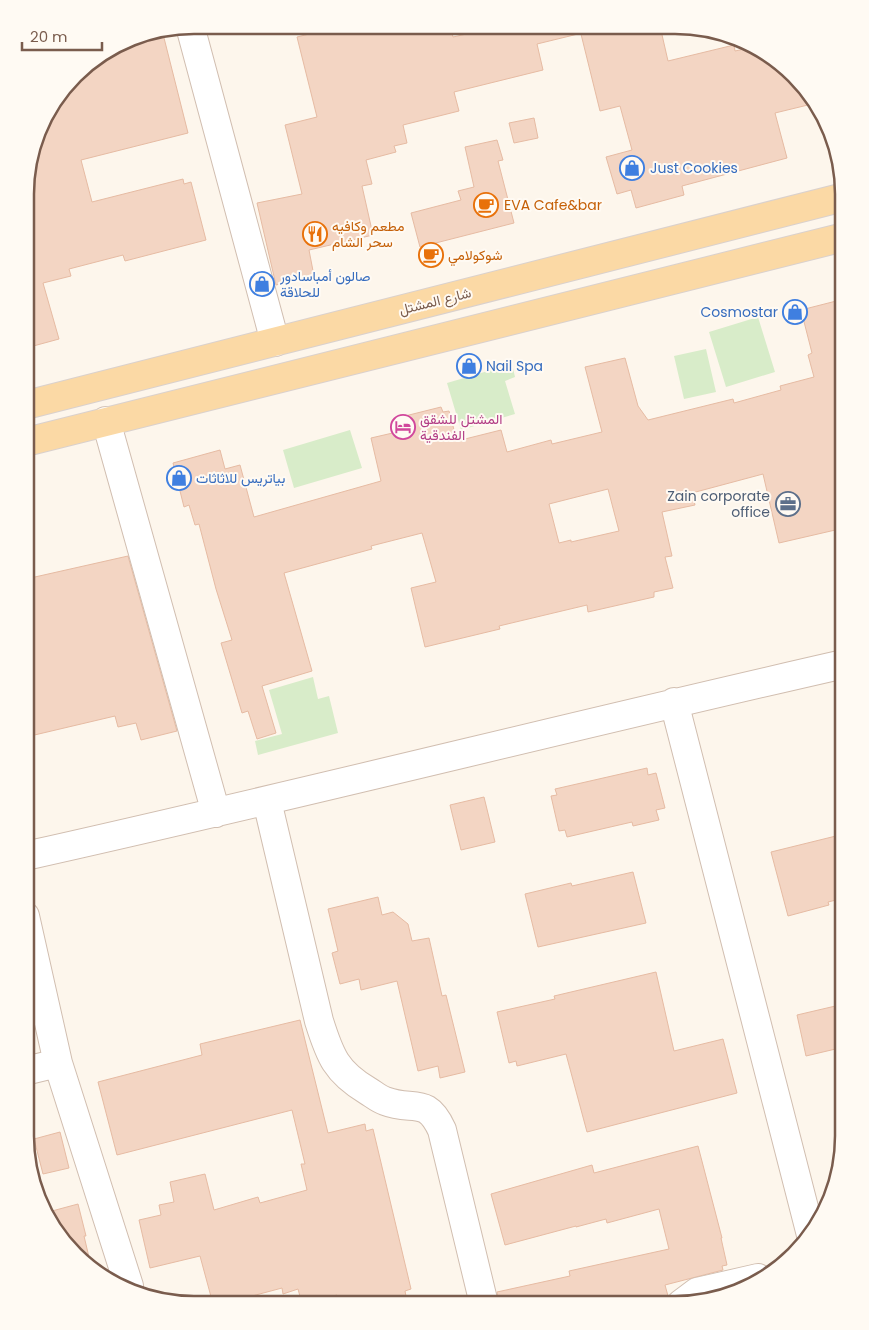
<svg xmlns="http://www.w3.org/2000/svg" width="869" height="1330" font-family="Poppins,Vazirmatn,sans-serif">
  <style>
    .green { fill: #d8ecc9 }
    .building { fill: #f3d5c3; stroke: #e6bba3; fill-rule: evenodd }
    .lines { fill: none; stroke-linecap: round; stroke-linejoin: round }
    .minor-casing { stroke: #d1beb0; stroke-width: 30 }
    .major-casing { stroke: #dad1cd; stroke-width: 30 }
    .minor { stroke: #fff; stroke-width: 28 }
    .major { stroke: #fbd9a5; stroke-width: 28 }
    .labels { text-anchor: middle; stroke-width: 4; stroke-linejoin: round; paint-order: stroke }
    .shop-label { font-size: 14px; fill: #366cbe; stroke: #fffaf3; text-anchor: start }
    .food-label { font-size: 14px; fill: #c56008; stroke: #fffaf3; text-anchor: start }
    .street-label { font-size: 14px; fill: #7a5c4d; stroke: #fffaf3 }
    .hotel-label { font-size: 14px; fill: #b23c85; stroke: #fffaf3; text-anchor: start }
    .service-label { font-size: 14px; fill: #4e5e75; stroke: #fffaf3; text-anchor: end }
    .rim { fill: none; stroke: #7a5c4d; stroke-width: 2.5 }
  </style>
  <rect width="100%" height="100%" fill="#fdf6ec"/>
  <path class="green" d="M758,317L775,372L726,387L709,332Z
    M706,349L716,392L684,399L674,356Z
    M512,364L515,377L505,381L515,414L461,430L447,383Z
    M350,430L362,468L294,488L283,450Z
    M313,677L318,699L329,696L338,733L258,755L255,741L282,734L269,690Z"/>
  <path class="building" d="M346,25L450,26L453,37L503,26H577L578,34L537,44L543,70L454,92L459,111L403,125L407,143L394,146L396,152L366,160L372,184L362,186L373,235L309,250L314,276L276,285L257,203L302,194L285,125L317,117L297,37Z
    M579,26H660L668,61L734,45L735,51L749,48L778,60L812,104L775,113L787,158L682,186L684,195L636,208L631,190L617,194L606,157L632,150L620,106L600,111Z
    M162,30L188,133L81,160L92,202L183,179L184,184L191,182L206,240L125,261L123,255L69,269L71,276L43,283L59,339L26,348V172L48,110L83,67L139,34Z
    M534,118L538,138L514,143L509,123Z
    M497,140L503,160L498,161L514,223L420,247L411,213L461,200L458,191L474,187L465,147Z
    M844,299V528L779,543L763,474L692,493L695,505L662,512L672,556L665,557L673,588L654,592V597L588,612L587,605L499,626L500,629L425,647L411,588L436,582L422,533L371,546L372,549L284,573L312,671L262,686L276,733L257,739L248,711L242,713L221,643L232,640L216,589L199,524L195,525L189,505L184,507L173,463L220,450L225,469L240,465L254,517L381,481L371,438L397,432L395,424L402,422L401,417L441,407L443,412L449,411L457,441L501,430L507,452L551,440L552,444L602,432L585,367L625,358L638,406L648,420L733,399L734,403L781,390L780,386L814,377L808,355L812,353L801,310ZM608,489L619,531L571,542V540L559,543L549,504Z
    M128,556L177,731L141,740L136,723L118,727L115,716L26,737V579Z
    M647,768L648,775L656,773L665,808L656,810L659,820L633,826L632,822L567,837L565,830L559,831L551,796L557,795L555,789Z
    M484,797L495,842L461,850L450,805Z
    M844,834V898L828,902L829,905L788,916L771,852Z
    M633,872L646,923L538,947L525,894L571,883L572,886Z
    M378,897L382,915L393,912L408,924L412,941L429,938L442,996L446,995L465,1072L440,1078L438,1066L418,1071L397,981L361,990L359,979L340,984L332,953L338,951L328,909Z
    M656,972L674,1051L723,1039L737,1093L587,1132L566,1054L517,1066L516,1061L509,1063L497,1012L555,999L554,996Z
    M844,1004V1047L806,1056L797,1015Z
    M300,1020L328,1133L365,1124L366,1131L373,1129L411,1289L405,1291L406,1296L372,1304H339L337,1295L302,1304L298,1289L283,1294L282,1288L241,1299L243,1304H213L200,1256L150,1268L139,1220L161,1215L159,1205L174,1202L170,1182L205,1174L214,1210L258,1197L260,1203L307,1190L301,1164H305L292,1110L117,1155L98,1082L202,1055L200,1044Z
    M60,1132L69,1168L43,1174L34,1139Z
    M698,1146L722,1238H721L727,1265L722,1266L723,1270L665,1285L668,1296L666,1303L658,1305L499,1304L497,1292L570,1276L569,1271L669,1249L659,1209L607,1223L606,1219L576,1227V1226L505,1245L491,1194L592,1165L594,1173Z
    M78,1204L86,1236H84L92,1270L55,1223L52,1211Z"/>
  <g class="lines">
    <defs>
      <path id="minor" d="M190,26L275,342
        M106,421L216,813
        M674,702L811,1235
        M267,801L319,1021C330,1056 336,1072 368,1091C373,1094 379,1099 385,1101C413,1112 426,1095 442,1130L484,1304
        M25,856C299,795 571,726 844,664
        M25,916L58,1063L129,1286
        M25,1071L58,1063
        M681,1304L697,1292L758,1278"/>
      <path id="major" d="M26,405L844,197
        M26,442L844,237"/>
    </defs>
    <use href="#minor" class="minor-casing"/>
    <use href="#major" class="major-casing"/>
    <use href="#minor" class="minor"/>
    <use href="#major" class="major"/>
  </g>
  <defs>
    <symbol id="shop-ring" viewBox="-11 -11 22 22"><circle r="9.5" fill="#fffaf3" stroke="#3f7fe0" stroke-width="1.5"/><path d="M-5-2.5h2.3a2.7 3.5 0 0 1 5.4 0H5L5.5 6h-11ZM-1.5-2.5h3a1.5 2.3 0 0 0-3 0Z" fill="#3f7fe0"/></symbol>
    <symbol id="cafe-ring" viewBox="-11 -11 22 22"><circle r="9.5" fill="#fffaf3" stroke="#e8710a" stroke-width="1.5"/><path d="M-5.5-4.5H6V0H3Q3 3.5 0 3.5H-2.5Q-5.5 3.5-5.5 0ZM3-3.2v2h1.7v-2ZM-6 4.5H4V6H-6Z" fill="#e8710a"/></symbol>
    <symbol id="restaurant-ring" viewBox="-11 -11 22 22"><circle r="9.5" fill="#fffaf3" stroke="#e8710a" stroke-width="1.5"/><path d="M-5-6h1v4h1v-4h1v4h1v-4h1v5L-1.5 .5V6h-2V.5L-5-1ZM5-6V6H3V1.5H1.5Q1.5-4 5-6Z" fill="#e8710a"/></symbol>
    <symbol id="hotel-ring" viewBox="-11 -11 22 22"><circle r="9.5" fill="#fffaf3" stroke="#d1479c" stroke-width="1.5"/><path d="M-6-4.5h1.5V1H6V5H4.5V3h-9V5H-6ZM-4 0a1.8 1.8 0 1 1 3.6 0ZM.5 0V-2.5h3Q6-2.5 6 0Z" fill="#d1479c"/></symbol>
    <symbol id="office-ring" viewBox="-11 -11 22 22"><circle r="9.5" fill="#fffaf3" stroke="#5c6f8a" stroke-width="1.5"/><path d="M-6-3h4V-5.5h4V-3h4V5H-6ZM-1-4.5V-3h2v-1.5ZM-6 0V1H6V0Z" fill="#5c6f8a"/></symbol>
  </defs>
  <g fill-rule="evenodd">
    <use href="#shop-ring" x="618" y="154" width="28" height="28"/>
    <use href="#cafe-ring" x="472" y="191" width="28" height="28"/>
    <use href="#restaurant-ring" x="301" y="220" width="28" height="28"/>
    <use href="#cafe-ring" x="417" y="241" width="28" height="28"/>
    <use href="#shop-ring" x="248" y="270" width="28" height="28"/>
    <use href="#shop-ring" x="781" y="298" width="28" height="28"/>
    <use href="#shop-ring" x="455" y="352" width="28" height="28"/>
    <use href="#hotel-ring" x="389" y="413" width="28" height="28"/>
    <use href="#shop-ring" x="165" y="464" width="28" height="28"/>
    <use href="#office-ring" x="774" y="490" width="28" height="28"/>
  </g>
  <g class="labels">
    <g class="shop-label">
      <text x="650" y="173">Just Cookies</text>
      <text x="280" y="281">صالون أمباسادور<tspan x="280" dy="16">للحلاقة</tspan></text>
      <text x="778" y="317" text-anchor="end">Cosmostar</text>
      <text x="486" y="371">Nail Spa</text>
      <text x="196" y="483">بياتريس للاثاثات</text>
    </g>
    <g class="food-label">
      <text x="504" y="210">EVA Cafe&amp;bar</text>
      <text x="332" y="231">مطعم وكافيه<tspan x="332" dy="16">سحر الشام</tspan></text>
      <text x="448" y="260">شوكولامي</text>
    </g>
    <g class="street-label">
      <text transform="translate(435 301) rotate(-14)" y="5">شارع المشتل</text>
    </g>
    <g class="hotel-label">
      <text x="420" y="424">المشتل للشقق<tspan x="420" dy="16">الفندقية</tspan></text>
    </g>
    <g class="service-label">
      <text x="770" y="501">Zain corporate<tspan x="770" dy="16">office</tspan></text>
    </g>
  </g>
  <path d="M0 0H869V1330H0ZM194 34H675A160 160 0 0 1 835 194V1136A160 160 0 0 1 675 1296H194A160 160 0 0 1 34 1136V194A160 160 0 0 1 194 34Z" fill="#fffaf3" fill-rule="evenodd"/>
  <path class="rim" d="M194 34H675A160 160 0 0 1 835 194V1136A160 160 0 0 1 675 1296H194A160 160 0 0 1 34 1136V194A160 160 0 0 1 194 34Z"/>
  <path d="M22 42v8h80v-8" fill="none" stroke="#7a5c4d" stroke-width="2.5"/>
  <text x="30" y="42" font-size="15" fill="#7a5c4d" stroke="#fffaf3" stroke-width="4" paint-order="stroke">20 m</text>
</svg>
